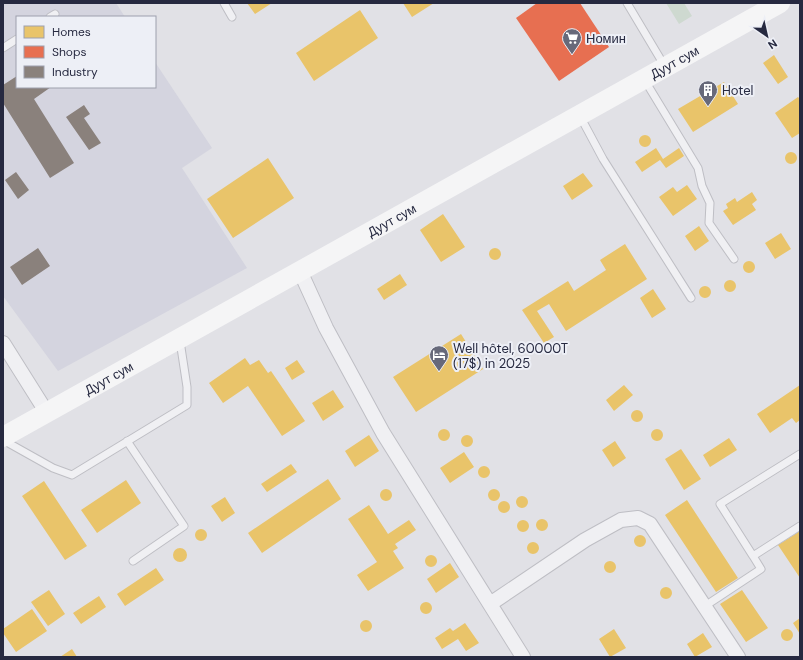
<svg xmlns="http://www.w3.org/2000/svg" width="803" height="660" font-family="'DM Sans',sans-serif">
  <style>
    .built { fill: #d4d4df }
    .green { fill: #ced9d0 }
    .homes { fill: #e9c46a }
    .shops { fill: #e76f51 }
    .industry { fill: #8a817c }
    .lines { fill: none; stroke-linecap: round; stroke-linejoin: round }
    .lane-casing { stroke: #bebec4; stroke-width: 9 }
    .street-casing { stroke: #bebec4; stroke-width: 16 }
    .lane { stroke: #f0f0f3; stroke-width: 7 }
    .street { stroke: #f0f0f3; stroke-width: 14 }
    .secondary { stroke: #f5f5f6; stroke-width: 20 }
    .labels { text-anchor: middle; stroke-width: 4; stroke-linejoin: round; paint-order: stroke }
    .poi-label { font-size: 13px; fill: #262940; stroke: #edeff6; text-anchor: start }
    .street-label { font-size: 13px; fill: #262940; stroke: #edeff6 }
  </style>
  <rect width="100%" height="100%" fill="#e1e1e6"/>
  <path class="built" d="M3,3H116L125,17H17V87H155V62L212,148L182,168L247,268L58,371L3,296Z"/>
  <path class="green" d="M666,3H684L692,16L679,24Z"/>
  <path class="homes" d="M247,3H272L255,14Z
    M403,3H434L412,17Z
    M360,10L378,38L314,81L296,53Z
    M774,55L788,77L778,84L763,63Z
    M724,82L738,104L693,132L678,109Z
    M798,97L800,99V133L792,138L775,113Z
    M639 141a6 6 0 1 1 12 0a6 6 0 1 1-12 0Z
    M656,148L663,159L679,148L684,156L666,168L660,160L642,172L635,162Z
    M785 158a6 6 0 1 1 12 0a6 6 0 1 1-12 0Z
    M268,158L294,198L233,238L207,199Z
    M583,173L593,186L572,200L563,186Z
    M687,185L697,199L673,216L659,197L673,187L677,192Z
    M752,192L757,200L752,204L756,210L733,225L723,211L728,208L726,204L735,198L737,202Z
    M443,214L465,247L441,262L420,230Z
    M699,226L709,241L695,251L685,236Z
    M781,233L791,249L775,259L765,243Z
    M625,244L647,279L566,331L549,304L537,311L554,337L544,343L522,310L568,281L574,291L606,270L600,260Z
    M489 254a6 6 0 1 1 12 0a6 6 0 1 1-12 0Z
    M743 267a6 6 0 1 1 12 0a6 6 0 1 1-12 0Z
    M400,274L407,285L384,300L377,289Z
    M724 286a6 6 0 1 1 12 0a6 6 0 1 1-12 0Z
    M699 292a6 6 0 1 1 12 0a6 6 0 1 1-12 0Z
    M653,289L666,309L652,318L640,298Z
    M461,334L483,369L416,412L393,377Z
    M245,358L250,365L259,360L268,373L271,371L305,421L282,436L248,386L223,403L209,383Z
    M297,360L305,372L292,380L285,368Z
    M624,385L633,395L614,411L606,400Z
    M800,385V420L796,423L792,418L770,433L757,414Z
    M333,390L344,407L323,421L312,403Z
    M631 416a6 6 0 1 1 12 0a6 6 0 1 1-12 0Z
    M438 435a6 6 0 1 1 12 0a6 6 0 1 1-12 0Z
    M651 435a6 6 0 1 1 12 0a6 6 0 1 1-12 0Z
    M461 441a6 6 0 1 1 12 0a6 6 0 1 1-12 0Z
    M369,435L379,451L355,467L345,451Z
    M729,438L737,450L710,467L703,455Z
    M615,441L626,458L613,467L602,450Z
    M681,449L701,479L684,490L665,459Z
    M464,452L474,467L450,483L440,468Z
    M291,464L297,472L267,492L261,484Z
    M478 472a6 6 0 1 1 12 0a6 6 0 1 1-12 0Z
    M328,479L341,499L262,553L248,533Z
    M126,480L141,503L97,533L81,510Z
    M44,481L87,546L65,560L22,496Z
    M380 495a6 6 0 1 1 12 0a6 6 0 1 1-12 0Z
    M488 495a6 6 0 1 1 12 0a6 6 0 1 1-12 0Z
    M516 502a6 6 0 1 1 12 0a6 6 0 1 1-12 0Z
    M225,497L235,513L222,522L211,506Z
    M687,500L738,578L716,592L665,515Z
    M498 507a6 6 0 1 1 12 0a6 6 0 1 1-12 0Z
    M369,505L388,534L409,520L416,530L395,544L398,548L393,551L404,568L368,591L357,575L377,562L348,519Z
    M536 525a6 6 0 1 1 12 0a6 6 0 1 1-12 0Z
    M517 526a6 6 0 1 1 12 0a6 6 0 1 1-12 0Z
    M195 535a6 6 0 1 1 12 0a6 6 0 1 1-12 0Z
    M800,531V578L778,545Z
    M634 541a6 6 0 1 1 12 0a6 6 0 1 1-12 0Z
    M527 548a6 6 0 1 1 12 0a6 6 0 1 1-12 0Z
    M173 555a7 7 0 1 1 14 0a7 7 0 1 1-14 0Z
    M425 561a6 6 0 1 1 12 0a6 6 0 1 1-12 0Z
    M604 567a6 6 0 1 1 12 0a6 6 0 1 1-12 0Z
    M450,563L459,577L436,593L427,579Z
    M156,568L164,580L125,606L117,594Z
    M660 593a6 6 0 1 1 12 0a6 6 0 1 1-12 0Z
    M49,590L65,614L48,626L31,602Z
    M742,590L768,628L746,642L720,604Z
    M99,596L106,607L81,624L73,613Z
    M420 608a6 6 0 1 1 12 0a6 6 0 1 1-12 0Z
    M32,609L47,631L16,652L3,633V629Z
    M800,618V634L793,623Z
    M360 626a6 6 0 1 1 12 0a6 6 0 1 1-12 0Z
    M465,623L479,643L466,651L458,639L442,649L435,638L450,628L453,631Z
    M781 635a6 6 0 1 1 12 0a6 6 0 1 1-12 0Z
    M614,629L626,648L610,657L599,639Z
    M703,633L712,647L695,657L687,644Z
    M72,649L77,657H60Z"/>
  <path class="shops" d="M537,3H580L609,47L559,81L516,18Z"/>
  <path class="industry" d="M17,76V87H51L34,99L74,163L50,178L3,103V85Z
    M84,105L90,114L84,118L101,143L89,150L66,117Z
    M16,172L29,190L18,199L5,180Z
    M38,248L50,266L22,285L10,267Z"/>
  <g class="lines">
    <defs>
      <path id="lane" d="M224,3L232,17
        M627,3L664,65
        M50,17L55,14
        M3,48L17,39
        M644,79L698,168L702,186L710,203L709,223L734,259
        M580,116L603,159L691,298
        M3,440L53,468L72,475L187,405V387L180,341
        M127,441L184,526L133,561
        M753,556L720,504L800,454
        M705,606L761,569L753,556L800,526"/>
      <path id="street" d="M300,271L326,328L383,433L523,657
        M3,343L47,413
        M490,604L585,540L621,520L638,518L650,524L738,657"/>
    </defs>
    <use href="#lane" class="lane-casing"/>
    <use href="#street" class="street-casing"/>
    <use href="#lane" class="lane"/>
    <use href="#street" class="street"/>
    <path class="secondary" id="s1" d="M3,437L780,3"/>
  </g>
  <defs>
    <symbol id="supermarket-pin" viewBox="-11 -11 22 30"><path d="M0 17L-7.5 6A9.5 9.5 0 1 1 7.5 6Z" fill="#67697a" stroke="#edeff6"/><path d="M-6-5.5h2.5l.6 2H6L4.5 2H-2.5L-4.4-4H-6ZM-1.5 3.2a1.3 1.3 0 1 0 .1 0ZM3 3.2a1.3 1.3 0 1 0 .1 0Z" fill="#fff"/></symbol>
    <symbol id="building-pin" viewBox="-11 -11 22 30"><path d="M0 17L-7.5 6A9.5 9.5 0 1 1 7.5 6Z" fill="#67697a" stroke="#edeff6"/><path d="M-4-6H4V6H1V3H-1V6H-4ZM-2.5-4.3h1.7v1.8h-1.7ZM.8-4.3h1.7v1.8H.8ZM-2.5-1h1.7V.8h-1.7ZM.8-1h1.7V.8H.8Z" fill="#fff"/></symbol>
    <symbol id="hotel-pin" viewBox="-11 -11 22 30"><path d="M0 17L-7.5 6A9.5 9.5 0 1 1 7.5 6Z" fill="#67697a" stroke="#edeff6"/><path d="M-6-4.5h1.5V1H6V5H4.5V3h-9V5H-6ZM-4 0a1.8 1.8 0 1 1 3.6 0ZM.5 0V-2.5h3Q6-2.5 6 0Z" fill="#fff"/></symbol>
  </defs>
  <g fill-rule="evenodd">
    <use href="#supermarket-pin" x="561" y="27" width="22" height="30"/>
    <use href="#building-pin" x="697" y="79" width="22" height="30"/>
    <use href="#hotel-pin" x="428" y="344" width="22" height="30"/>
  </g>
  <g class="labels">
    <g class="poi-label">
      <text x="586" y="43">Номин</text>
      <text x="722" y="95">Hotel</text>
      <text x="453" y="353">Well hôtel, 60000T<tspan x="453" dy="15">(17$) in 2025</tspan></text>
    </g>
    <g class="street-label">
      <text dy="5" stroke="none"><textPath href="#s1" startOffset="769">Дуут сум</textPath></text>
      <text dy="5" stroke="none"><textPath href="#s1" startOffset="445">Дуут сум</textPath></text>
      <text dy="5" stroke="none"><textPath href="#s1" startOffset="121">Дуут сум</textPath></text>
    </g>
  </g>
  <rect width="803" height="660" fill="none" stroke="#262940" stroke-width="8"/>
  <rect x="16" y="16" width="140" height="72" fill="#edeff6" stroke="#9da0ad"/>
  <rect x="24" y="26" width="20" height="12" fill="#e9c46a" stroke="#9da0ad"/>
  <text x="52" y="36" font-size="12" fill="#262940">Homes</text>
  <rect x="24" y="46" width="20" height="12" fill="#e76f51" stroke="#9da0ad"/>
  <text x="52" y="56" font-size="12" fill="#262940">Shops</text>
  <rect x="24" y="66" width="20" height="12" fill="#8a817c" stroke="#9da0ad"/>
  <text x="52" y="76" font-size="12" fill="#262940">Industry</text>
  <g transform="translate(767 36) rotate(146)" stroke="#edeff6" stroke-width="3" paint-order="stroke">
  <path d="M0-3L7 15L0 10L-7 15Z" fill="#262940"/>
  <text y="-6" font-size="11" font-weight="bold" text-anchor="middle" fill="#262940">N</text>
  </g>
</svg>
